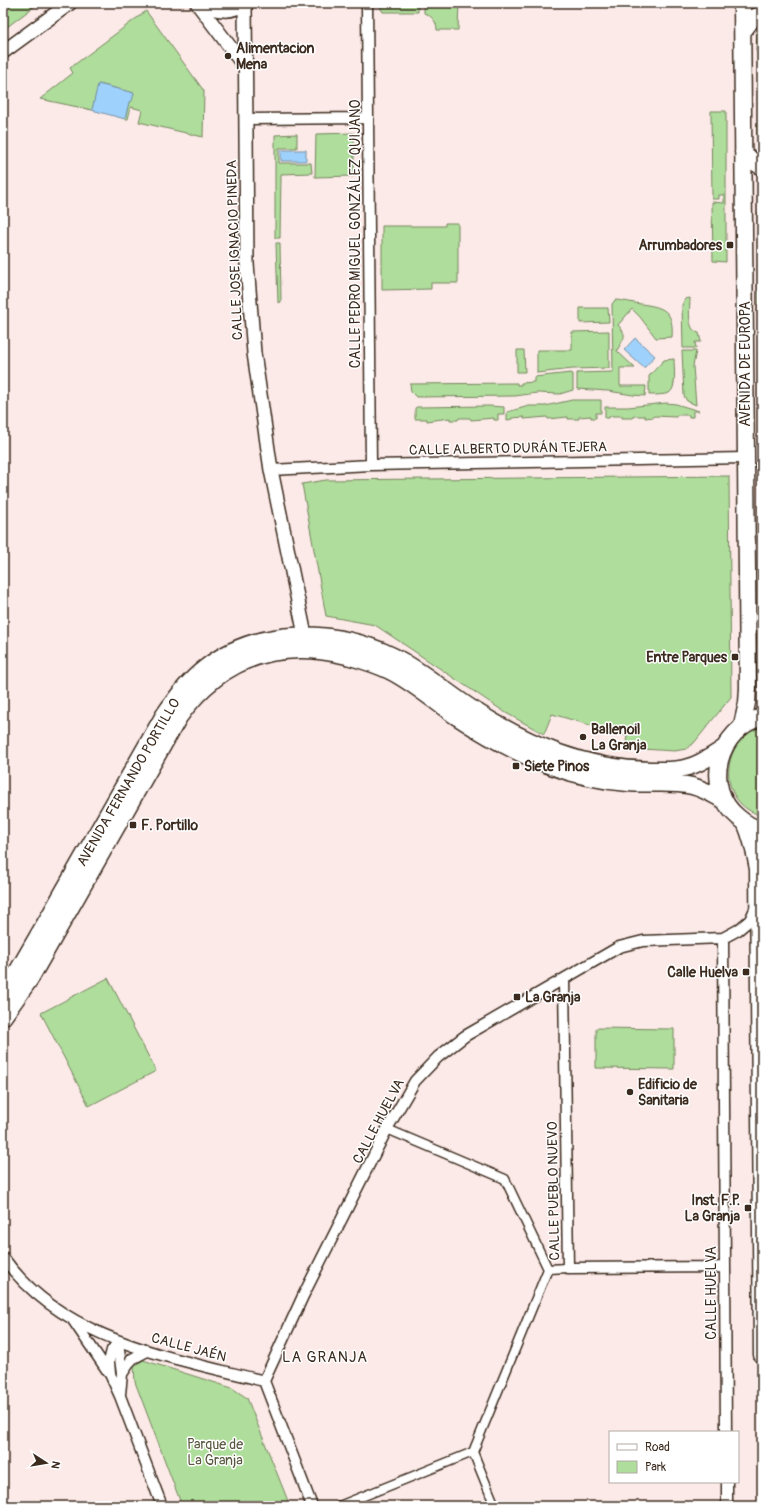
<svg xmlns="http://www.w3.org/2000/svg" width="765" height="1509" font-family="Pangolin,sans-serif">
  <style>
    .green { fill: #afdd9c; stroke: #75845d }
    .water { fill: #9ed2fc; stroke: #768fa3 }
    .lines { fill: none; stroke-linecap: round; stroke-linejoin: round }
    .pedestrian-casing { stroke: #3b2a1e; stroke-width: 11 }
    .minor-casing { stroke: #3b2a1e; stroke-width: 13 }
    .tertiary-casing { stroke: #3b2a1e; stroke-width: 16 }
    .primary-casing { stroke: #3b2a1e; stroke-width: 19 }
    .pedestrian { stroke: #fff; stroke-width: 8 }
    .minor { stroke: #fff; stroke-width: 10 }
    .tertiary { stroke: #fff; stroke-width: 13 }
    .primary { stroke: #fff; stroke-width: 16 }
    .poi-dot { fill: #3b2a1e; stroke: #fff; stroke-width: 1.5 }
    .labels { text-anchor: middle; stroke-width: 3; stroke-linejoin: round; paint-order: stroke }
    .poi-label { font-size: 14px; font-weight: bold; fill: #3b2a1e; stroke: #fff; text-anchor: start }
    .street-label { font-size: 14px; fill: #3b2a1e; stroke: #fff }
    .park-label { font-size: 14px; fill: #58573e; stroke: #fff }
    .neighbourhood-label { font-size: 15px; letter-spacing: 1px; fill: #3b2a1e; stroke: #fff }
  </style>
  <rect width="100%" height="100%" fill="#fceae8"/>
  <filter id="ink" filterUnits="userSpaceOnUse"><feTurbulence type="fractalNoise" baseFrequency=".025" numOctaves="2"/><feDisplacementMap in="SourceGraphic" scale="8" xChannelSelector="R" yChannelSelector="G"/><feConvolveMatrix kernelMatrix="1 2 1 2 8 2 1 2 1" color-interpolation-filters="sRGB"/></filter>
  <g filter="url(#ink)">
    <path class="green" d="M3,3H39L3,30Z
      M380,3H418V12H383L381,9Z
      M424,3H434L436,6H451L453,3H459L458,30H437C437,22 432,16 424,13Z
      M146,11L204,91L203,137L139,122L142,110L131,107L128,119H125L129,102L134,93L99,84L92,110L40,99L73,73L70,68Z
      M762,26V51H756L757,32Z
      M711,111H726V262L713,261L712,202L724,203V195H719V199H712Z
      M757,124H762V157L757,149Z
      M354,133V176L315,177L316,134Z
      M297,134V148H279V163H311L312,173L281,174L280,238H275V135Z
      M758,212L762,214V686Z
      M445,223H458V283H431V289L382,290V226H445Z
      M276,243H280L281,302L278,303Z
      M690,298C690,309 686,330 699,333L701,342H695L696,348H683L682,305L685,299Z
      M615,300C623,300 632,303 641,304C664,307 674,311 672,337L656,338L640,317L632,309L618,325C629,337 623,338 617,351L635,368H620V386H646L645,396L633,395L608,391L577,389V373L613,372L612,304Z
      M580,308H608L609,322L580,323Z
      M609,331V368L573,369L537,373V350H572V332Z
      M517,350H524L525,372H517Z
      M682,351H696L693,366L696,405L687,401L684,396Z
      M674,359C674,367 677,389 669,393C664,395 655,395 649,395V376L664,360Z
      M571,373L573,374V390L560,394L537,393L515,396L416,397L411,392L410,384L517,383V385H521V383L534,382V377Z
      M572,400H601V413H596V418H591V416L579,417V419H568V417L548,419L547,417L524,419V417L512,418V419L507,420V412L529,406H545Z
      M666,403L676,404L699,411H693V417H689V415H677L676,417L654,416L653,417L645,418V416H633V418H622V416H610L609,418H605V407H628Z
      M489,406L504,407V414H498V420H494V418L471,420L470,418H459L458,420H450V418L427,421V419H415V408L417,407Z
      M729,476L731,697L694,743L686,749L675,751L625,748L627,736L552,714L544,734L506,713L375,625L326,616L302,484L326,480Z
      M762,726V816C754,813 747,810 741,804C717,780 730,735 762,726Z
      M108,978L156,1071L89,1106L41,1013Z
      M596,1028L674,1029V1069L596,1068Z
      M143,1360L232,1388L247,1398L290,1506H182L135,1382L134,1367Z"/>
    <path class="water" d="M98,84L134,93L132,101L129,102L125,119L92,110Z
      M281,150H306V161H281Z
      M635,338L655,356L644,368L624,350Z"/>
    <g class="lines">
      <defs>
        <path id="pedestrian" d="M387,1129L505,1179L548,1269L473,1452L495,1506
          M548,1269L568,1268
          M339,1506L473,1452"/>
        <path id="minor" d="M367,3L371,465
          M245,119L368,118
          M271,470L371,465L745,458
          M723,938L726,1432
          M564,980L568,1268L725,1267
          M3,1257C62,1341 171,1357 264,1381
          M73,1320L109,1373
          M118,1342L112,1350L109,1362L110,1374L120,1396L162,1506
          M118,1342L122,1374
          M264,1381L303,1296L387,1129L415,1081L438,1057L465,1036L619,947L643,941L723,938L738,930L750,920L756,907
          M264,1381L312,1506
          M120,1394L122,1374L132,1359L147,1351
          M727,1482V1506"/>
        <path id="tertiary" d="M197,3L245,67
          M203,3C215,11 232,14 244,3
          M245,3L247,264L254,353L271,470L305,635
          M3,52L70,3"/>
        <path id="primary" d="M742,3L748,688L747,703L742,725
          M743,31L753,18L762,14
          M743,152L750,159L762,167
          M762,717C718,729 702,787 738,817C745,823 753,828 762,830
          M745,822C752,838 755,852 758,869L762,1355
          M3,994L17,972L54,908L164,715C176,697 188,681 205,668C258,626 334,628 393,656C422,670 447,693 474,710C529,745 585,769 651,770C663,770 676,771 688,767C701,764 713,755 724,748
          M3,1017L30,979L179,717C221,658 278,639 347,656C361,660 376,664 390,671C414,683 435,702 457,717C486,736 518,754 551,766C575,775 603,781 628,783C649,785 671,781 692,786C704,789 714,795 725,801"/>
      </defs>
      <use href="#pedestrian" class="pedestrian-casing"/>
      <use href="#minor" class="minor-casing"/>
      <use href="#tertiary" class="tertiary-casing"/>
      <use href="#primary" class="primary-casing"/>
      <use href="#pedestrian" class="pedestrian"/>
      <use href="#minor" class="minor"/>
      <use href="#tertiary" class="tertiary"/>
      <use href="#primary" class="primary"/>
    </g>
  </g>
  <g class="poi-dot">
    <circle cx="228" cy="56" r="4"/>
    <rect x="726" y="241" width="8" height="8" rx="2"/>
    <rect x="731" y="653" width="8" height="8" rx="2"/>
    <circle cx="583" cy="737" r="4"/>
    <rect x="512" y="762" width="8" height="8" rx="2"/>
    <rect x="129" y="821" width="8" height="8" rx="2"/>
    <rect x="742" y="968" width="8" height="8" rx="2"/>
    <rect x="513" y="993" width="8" height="8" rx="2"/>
    <circle cx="630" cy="1092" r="4"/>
    <rect x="744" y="1204" width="8" height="8" rx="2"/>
  </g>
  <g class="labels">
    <g class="poi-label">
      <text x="236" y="53">Alimentacion<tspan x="236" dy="16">Mena</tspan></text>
      <text x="722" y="250" text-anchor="end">Arrumbadores</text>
      <text x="727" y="662" text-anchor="end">Entre Parques</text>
      <text x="591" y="734">Ballenoil<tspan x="591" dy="16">La Granja</tspan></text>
      <text x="524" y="771">Siete Pinos</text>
      <text x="141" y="830">F. Portillo</text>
      <text x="738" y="977" text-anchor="end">Calle Huelva</text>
      <text x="525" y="1002">La Granja</text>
      <text x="638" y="1089">Edificio de<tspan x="638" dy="16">Sanitaria</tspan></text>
      <text x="740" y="1205" text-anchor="end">Inst. F.P.<tspan x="740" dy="16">La Granja</tspan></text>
    </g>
    <g class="street-label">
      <text transform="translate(355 234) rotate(-90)" y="5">CALLE PEDRO MIGUEL GONZÁLEZ QUIJANO</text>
      <text transform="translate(234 250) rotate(-92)" y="5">CALLE JOSE IGNACIO PINEDA</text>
      <text transform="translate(745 364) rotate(-90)" y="5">AVENIDA DE EUROPA</text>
      <text transform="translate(508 448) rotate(-1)" y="5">CALLE ALBERTO DURÁN TEJERA</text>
      <text transform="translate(128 782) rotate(-60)" y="5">AVENIDA FERNANDO PORTILLO</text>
      <text transform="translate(378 1121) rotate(-62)" y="5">CALLE HUELVA</text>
      <text transform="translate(553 1191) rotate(-91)" y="5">CALLE PUEBLO NUEVO</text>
      <text transform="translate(711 1293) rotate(-90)" y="5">CALLE HUELVA</text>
      <text transform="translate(189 1347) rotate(15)" y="5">CALLE JAÉN</text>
    </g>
    <g class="park-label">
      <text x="215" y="1449">Parque de<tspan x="215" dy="16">La Granja</tspan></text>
    </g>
    <g class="neighbourhood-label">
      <text x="325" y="1362">LA GRANJA</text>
    </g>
  </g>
  <rect width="765" height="1509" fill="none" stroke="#fff" stroke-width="16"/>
  <rect x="8" y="8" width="749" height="1493" fill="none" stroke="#3b2a1e" stroke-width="1.5" filter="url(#ink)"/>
  <rect x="609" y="1431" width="130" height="52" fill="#ffffff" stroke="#b1aaa5"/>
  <rect x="617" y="1444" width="20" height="6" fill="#ffffff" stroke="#b1aaa5"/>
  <text x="645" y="1451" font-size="12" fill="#3b2a1e">Road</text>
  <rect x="617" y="1461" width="20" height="12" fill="#afdd9c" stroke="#b1aaa5"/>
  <text x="645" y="1471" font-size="12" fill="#3b2a1e">Park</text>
  <g transform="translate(46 1463) rotate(102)" stroke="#ffffff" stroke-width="3" paint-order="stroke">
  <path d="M0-3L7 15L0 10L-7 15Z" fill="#3b2a1e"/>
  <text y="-6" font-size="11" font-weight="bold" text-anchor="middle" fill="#3b2a1e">N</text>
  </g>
</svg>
